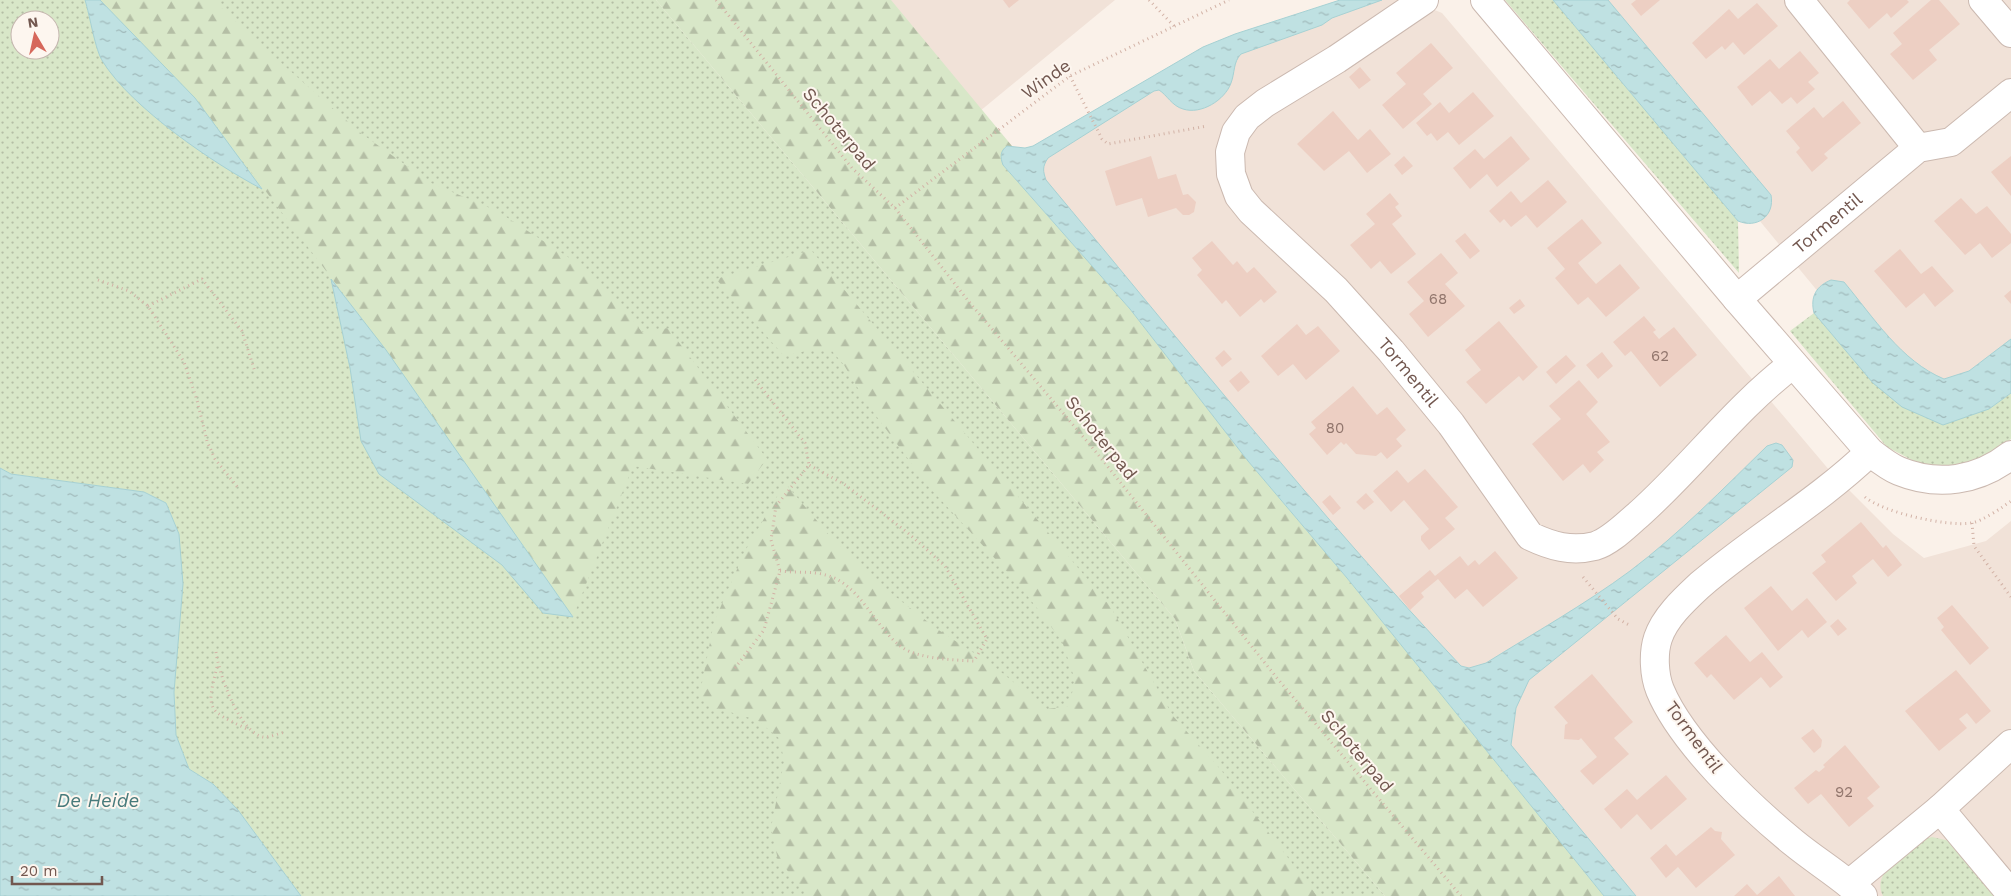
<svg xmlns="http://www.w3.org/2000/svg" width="2011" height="896" font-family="'Work Sans',sans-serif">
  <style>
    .residential { fill: #f1e2d8 }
    .grass { fill: url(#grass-dots); fill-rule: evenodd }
    .forest { fill: url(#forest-firs) }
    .water { fill: url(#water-ripples); stroke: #a6d1d3 }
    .building { fill: #edcfc3 }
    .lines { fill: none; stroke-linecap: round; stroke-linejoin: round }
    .minor-casing { stroke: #cbb9b0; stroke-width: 30 }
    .path { stroke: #d2b2a6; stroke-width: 3; stroke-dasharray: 1 4; stroke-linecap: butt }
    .minor { stroke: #fff; stroke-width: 28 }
    .labels { text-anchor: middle; stroke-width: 4; stroke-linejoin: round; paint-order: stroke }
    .number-label { font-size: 15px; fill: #91756c }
    .street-label { font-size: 18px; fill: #72574f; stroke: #fdf6ef }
    .water-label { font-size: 19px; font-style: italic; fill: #477a7b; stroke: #fdf6ef }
  </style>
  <defs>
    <pattern id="grass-dots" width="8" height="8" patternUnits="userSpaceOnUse" patternTransform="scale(1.25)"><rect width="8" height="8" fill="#d8e7c8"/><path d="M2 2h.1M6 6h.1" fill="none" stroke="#b4bea5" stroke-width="1.8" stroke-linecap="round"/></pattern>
    <pattern id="forest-firs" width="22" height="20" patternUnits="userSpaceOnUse" patternTransform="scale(1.25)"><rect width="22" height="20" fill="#d8e7c8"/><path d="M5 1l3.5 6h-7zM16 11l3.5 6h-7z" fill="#b4bea5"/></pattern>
    <pattern id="water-ripples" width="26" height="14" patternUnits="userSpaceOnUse" patternTransform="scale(1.25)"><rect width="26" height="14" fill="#bfe1e2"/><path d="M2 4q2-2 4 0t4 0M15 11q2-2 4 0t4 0" fill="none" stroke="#a0b9ba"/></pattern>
  </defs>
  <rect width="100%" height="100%" fill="#faf1e9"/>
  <path class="residential" d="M878,0H1115L974,116Z
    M1365,0H1410L1442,13L1830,471L1893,534L1924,558L1986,541L2011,521V896H1622L1019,164L1165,80Z
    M1578,0H2011V376L1903,395Z"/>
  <path class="grass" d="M0,0H656L1175,619L1194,671L1385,896H301L238,810L213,784L189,769L176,735L174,692L179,535L166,503L144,492L11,474L0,468ZM20,20H50V50H20Z
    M1505,0H1553L1738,221L1739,273Z
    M1814,313L1873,383L1989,409L2011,393V439L1993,453L1960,469H1929L1887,447L1790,331Z
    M1932,837L1950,841L1999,896H1883C1870,871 1909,852 1925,839Z"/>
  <path class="forest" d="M100,0H213L263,47L362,134L431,183L497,211L588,270L622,306L642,332L668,328L767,459L748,484L633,466L573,617L386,350L195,98Z
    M656,0H891L1012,146H1007L1003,165L1130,309L1248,461L1347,578L1604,896H1385L1194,671L1175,619Z
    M811,250L1110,606L1173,716L1221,770L1317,896H810L778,860L771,828L784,762L780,739L757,720L706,705L700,693L714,622L745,551L785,483L829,535L874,580L937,629L991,664L1047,709L1069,706L1075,680L1062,641L1020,586L929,487L868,405L844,365L832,351L814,349L784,356L716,279Z"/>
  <path class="water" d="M85,0H100L195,98L262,189C214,164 132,108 103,62C95,50 90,16 85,0Z
    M1340,0H1382L1332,18L1322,25L1241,54C1233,62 1235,73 1231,83C1225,100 1201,115 1183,109C1172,106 1167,95 1159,90L1154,91L1048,158C1042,167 1043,171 1046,180C1182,343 1316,512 1461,666L1469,668L1486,663C1534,633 1584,605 1630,571C1679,534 1723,489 1767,446L1776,443L1782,445L1793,460L1792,467L1529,680L1516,708L1511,745L1636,896H1604L1347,578L1248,461L1130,309L1003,165C1000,157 1000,151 1007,146L1025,148L1033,146L1203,47L1235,34Z
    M1553,0H1608L1771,195C1775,216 1757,229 1738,221Z
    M331,279L386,350L573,617L543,613L502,565L379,474L361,441L350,368Z
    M1831,280L1844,282C1874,318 1901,361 1944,379L1969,371L2011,339V393L1989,409L1943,425L1902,407L1873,383L1814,313C1810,297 1816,286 1831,280Z
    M0,468L11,474L144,492L166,503L179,534L183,584L174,692L176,735L189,769L213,784L238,810L301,896H0Z"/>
  <path class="building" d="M1003,0H1019L1009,8Z
    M1636,0H1660L1641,16L1631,4Z
    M1850,0H1907L1909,2L1891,18L1887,13L1869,29L1847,3Z
    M1931,0H1939L1960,24L1929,50L1937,60L1913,80L1890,54L1902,44L1893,33Z
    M1757,3L1778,26L1744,55L1733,42L1725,50L1722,46L1706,59L1692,43L1729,9L1738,19Z
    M1431,43L1453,68L1423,94L1432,104L1403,129L1382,105L1406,84L1396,73Z
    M1800,51L1819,73L1808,82L1815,89L1797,104L1791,97L1782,104L1770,91L1752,106L1737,87L1770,59L1779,69Z
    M1360,67L1371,80L1359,89L1349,77Z
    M1473,92L1494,116L1459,145L1448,132L1437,141L1431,133L1427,136L1416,123L1440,102L1449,113Z
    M1843,101L1861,123L1824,154L1828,158L1812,172L1796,152L1800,148L1786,131L1814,107L1823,118Z
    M1333,111L1358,140L1370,129L1391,154L1367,173L1349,151L1324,171L1297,144Z
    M1511,136L1530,159L1497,187L1487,174L1470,189L1453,168L1475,149L1484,159Z
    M1151,156L1158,179L1176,174L1183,195L1188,194L1196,202L1194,212L1189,215H1183L1176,208L1148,217L1142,198L1116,206L1105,171Z
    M1404,156L1413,166L1402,175L1394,165Z
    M2011,156V196L1991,172Z
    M1548,180L1567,202L1537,228L1526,215L1511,227L1504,219L1500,223L1489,211L1511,191L1521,203Z
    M1390,193L1399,204L1395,207L1402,216L1392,224L1416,254L1391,274L1380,261L1371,269L1350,245L1375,224L1366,214Z
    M1961,198L1976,214L1987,206L2011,234V243L1992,258L1980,243L1965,255L1934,221Z
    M1582,219L1602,243L1578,263L1587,274L1596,284L1620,264L1640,288L1606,317L1588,297L1578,305L1555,278L1565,269L1547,248Z
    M1465,233L1480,251L1470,259L1455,241Z
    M1212,241L1233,265L1237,261L1247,273L1254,267L1277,292L1264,303L1261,299L1240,317L1226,300L1222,304L1197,275L1202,270L1192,258Z
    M1900,249L1921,274L1932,266L1954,291L1935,307L1924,293L1906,308L1874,271Z
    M1441,253L1458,273L1445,284L1465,306L1428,337L1409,314L1424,301L1407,282Z
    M2011,290V304L2004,296Z
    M1520,299L1525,306L1514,314L1509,308Z
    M1644,316L1656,330L1653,332L1659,339L1674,327L1697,355L1660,387L1631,351L1625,356L1613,342Z
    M1499,321L1538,367L1523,381L1519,376L1486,404L1466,382L1481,370L1465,350Z
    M1297,324L1306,335L1318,326L1340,351L1306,380L1293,364L1278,376L1261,356Z
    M1224,350L1232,359L1222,367L1215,358Z
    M1602,352L1613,366L1598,379L1586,365Z
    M1566,355L1576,366L1556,384L1546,372Z
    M1241,371L1250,382L1238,392L1229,381Z
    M1579,380L1598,402L1586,414L1610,442L1597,452L1604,460L1590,473L1583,464L1563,481L1532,444L1561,419L1549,406Z
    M1353,386L1377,415L1387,407L1406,430L1396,439L1402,446L1387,459L1381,452L1376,456L1356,454L1346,443L1344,445L1341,442L1327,455L1309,434L1316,428L1311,422Z
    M1425,469L1458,507L1445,518L1455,529L1429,550L1421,540V536L1429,529L1404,500L1391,512L1373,491L1397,470L1408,483Z
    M1366,493L1374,502L1364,510L1356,502Z
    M1330,495L1341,508L1333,515L1322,502Z
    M1861,522L1883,548L1886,545L1902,565L1888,577L1873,559L1852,576L1857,583L1836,601L1812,573L1826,562L1821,555Z
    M1495,551L1518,578L1483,607L1467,589L1455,599L1438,579L1421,593L1424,597L1410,610L1399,596L1430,570L1435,576L1460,556L1468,566L1475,560L1479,565Z
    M1771,586L1792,611L1807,598L1827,622L1808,638L1802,630L1778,651L1744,608Z
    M1952,605L1989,648L1970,665L1941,630L1944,627L1937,618Z
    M1838,619L1847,629L1838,636L1830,626Z
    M1726,635L1750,662L1762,652L1783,677L1770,688L1761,677L1734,700L1711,674L1707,678L1694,663Z
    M1956,670L1991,711L1976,724L1967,713L1959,719L1967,728L1939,751L1905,711Z
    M1592,674L1633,722L1614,738L1629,754L1593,785L1580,771L1597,757L1581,738L1579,740L1564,739L1565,725L1568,723L1554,707Z
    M1813,729L1822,740L1821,747L1814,753L1801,738Z
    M1845,745L1880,787L1867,798L1874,806L1849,827L1821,794L1808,804L1794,788L1816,770L1819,772L1825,767L1823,765Z
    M1666,775L1687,799L1651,830L1637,814L1621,829L1604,809L1627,789L1637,800Z
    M1711,827L1715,831L1722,832L1721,839L1735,855L1696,888L1678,867L1666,878L1650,858L1666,844L1676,856Z
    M1779,876L1795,896H1734L1747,884L1757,895Z"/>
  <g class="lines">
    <defs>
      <g id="minor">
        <path id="s1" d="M1424,0L1337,59L1265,103L1247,117L1236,132L1230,152L1231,174L1239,196L1251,211L1336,290L1391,351L1451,424L1530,536C1551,546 1571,552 1595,546C1611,541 1626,525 1638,515C1692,467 1735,408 1793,364"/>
        <path d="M1485,0L1737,299L1870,452C1879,459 1889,467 1899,471C1938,487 1978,481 2011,455"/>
        <path d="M1799,0L1918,148"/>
        <path d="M1983,0L2011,33"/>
        <path id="s2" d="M1737,299L1918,148L1951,142L2011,93"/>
        <path d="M1940,809L2011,894"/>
        <path d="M1849,884L1940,809L2011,744"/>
        <path d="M1863,896C1841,876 1816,861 1794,843C1750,807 1682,743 1660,690C1654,675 1653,653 1658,638C1665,617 1685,599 1700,585C1755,538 1818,502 1870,452"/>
      </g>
    </defs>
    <use href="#minor" class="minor-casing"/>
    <path class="path" d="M716,0L852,168L895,208L970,303L1096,452L1277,678L1461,896
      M1149,0L1174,26
      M1070,76L1102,139L1108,144L1207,126
      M895,208L1070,76L1229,0
      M98,280L129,291L148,306L184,362L197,400L207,441L215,459L239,489
      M148,306L202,279L242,331L255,372
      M1865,497C1882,512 1947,527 1971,523C1981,522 2003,507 2011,501
      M1972,523L1974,546L2011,597
      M780,571C795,573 812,571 826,575C861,584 875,629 903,648C920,659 954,660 974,661L987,639L945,566L908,533L844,484L809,465
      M1583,577L1618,619L1631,626
      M216,652C219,674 239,732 263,737C269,738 279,733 286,732
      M217,667C206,710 207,710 247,729
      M735,668L764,630L780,571L771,540L776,506L809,465L805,443L753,377"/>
    <use href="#minor" class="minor"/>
  </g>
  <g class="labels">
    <g class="number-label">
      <text x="1438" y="304">68</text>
      <text x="1660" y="361">62</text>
      <text x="1335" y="433">80</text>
      <text x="1844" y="797">92</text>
    </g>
    <g class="street-label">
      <text transform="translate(1046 79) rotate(-35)" y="6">Winde</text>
      <text transform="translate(839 129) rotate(50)" y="6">Schoterpad</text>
      <text dy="6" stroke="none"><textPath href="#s2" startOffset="118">Tormentil</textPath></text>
      <text dy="6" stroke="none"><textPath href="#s1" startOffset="542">Tormentil</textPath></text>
      <text transform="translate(1101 438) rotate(51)" y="6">Schoterpad</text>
      <text transform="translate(1694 737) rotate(54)" y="6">Tormentil</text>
      <text transform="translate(1357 751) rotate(50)" y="6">Schoterpad</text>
    </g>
    <g class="water-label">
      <text x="98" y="807">De Heide</text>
    </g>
  </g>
  <g transform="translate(35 35) rotate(351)"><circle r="24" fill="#fdf6ef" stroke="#c5b6af"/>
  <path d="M0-4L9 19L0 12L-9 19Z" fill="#d6685b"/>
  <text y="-8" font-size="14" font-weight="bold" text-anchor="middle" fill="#72574f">N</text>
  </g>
  <path d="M12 876v8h90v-8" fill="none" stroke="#72574f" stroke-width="2.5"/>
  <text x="20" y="876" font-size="15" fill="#72574f" stroke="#fdf6ef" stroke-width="4" paint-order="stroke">20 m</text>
</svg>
